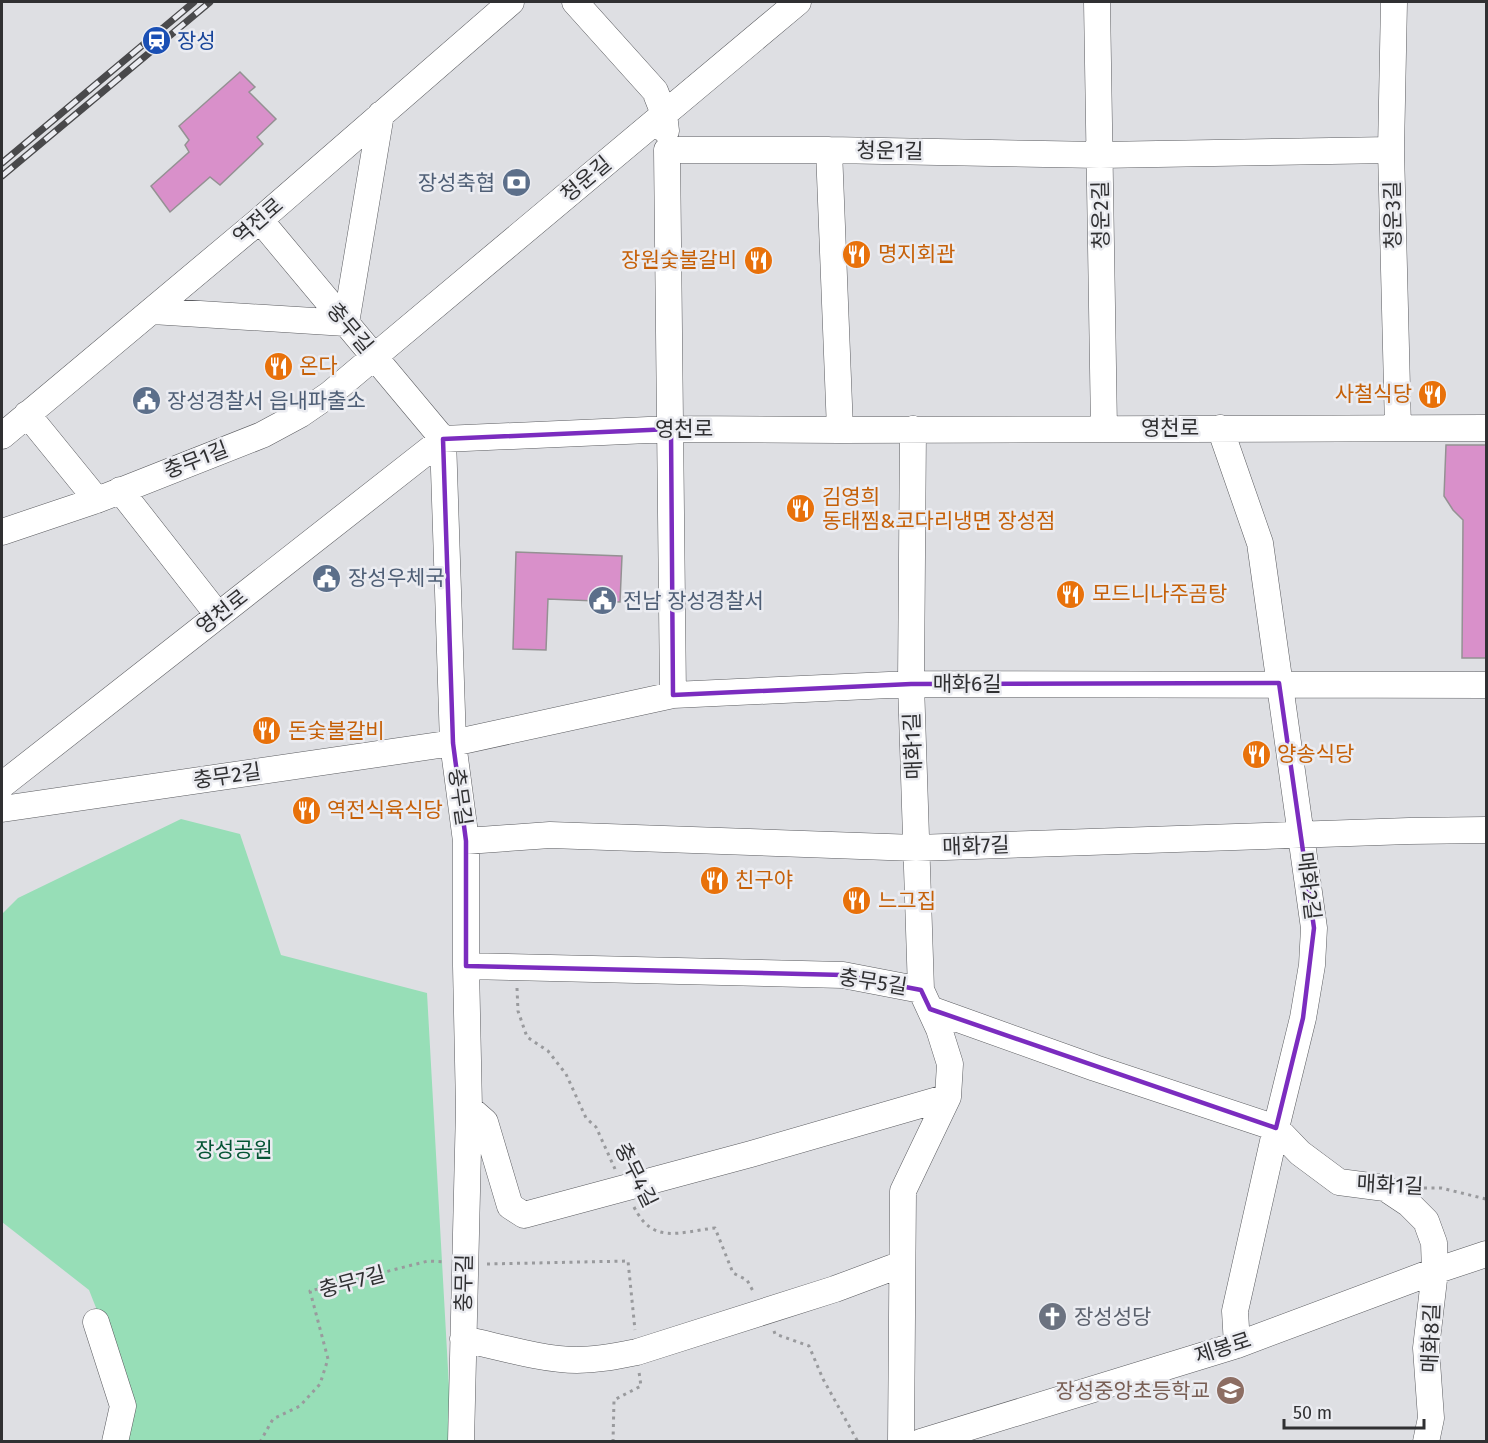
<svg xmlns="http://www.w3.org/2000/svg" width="1488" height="1443" font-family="'Fira Sans','Noto Sans KR',sans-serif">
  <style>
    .green { fill: #97deb7 }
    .building { fill: #d990ca; stroke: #949193; stroke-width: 1.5 }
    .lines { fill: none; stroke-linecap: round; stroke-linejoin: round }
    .minor-casing { stroke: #5b5c60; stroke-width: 27 }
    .path { stroke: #999a9d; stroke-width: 3; stroke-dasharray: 3 4.5; stroke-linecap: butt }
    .minor { stroke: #fff; stroke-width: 26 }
    .rail-casing { stroke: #49494b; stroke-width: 7 }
    .rail { stroke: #ebecf1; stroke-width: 4.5; stroke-dasharray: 14; stroke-linecap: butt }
    .marked { fill: none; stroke: #7b2cbf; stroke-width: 4.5; stroke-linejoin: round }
    .labels { text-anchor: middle; stroke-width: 5; stroke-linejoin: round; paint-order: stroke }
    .transit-label { font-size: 21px; fill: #164399; stroke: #ebecf1; text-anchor: start }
    .street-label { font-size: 21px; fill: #303032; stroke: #ebecf1 }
    .service-label { font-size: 21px; fill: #4e5e75; stroke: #ebecf1; text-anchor: start }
    .food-label { font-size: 21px; fill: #c56008; stroke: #ebecf1; text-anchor: start }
    .park-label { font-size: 21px; fill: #045434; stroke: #ebecf1 }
    .worship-label { font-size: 21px; fill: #5b616d; stroke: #ebecf1; text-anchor: start }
    .education-label { font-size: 21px; fill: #785e54; stroke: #ebecf1; text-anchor: end }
  </style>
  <rect width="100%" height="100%" fill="#dedfe3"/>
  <path class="green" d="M181,819L240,834L281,955L427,993L452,1441H128L129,1391L89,1290L2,1222V914L18,898Z"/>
  <path class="building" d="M240,72L255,87L249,92L276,119L257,137L263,144L220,185L210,177L170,212L151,186L189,152L185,145L189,140L179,126Z
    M1446,445H1486V658H1462L1463,520L1453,510L1444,496Z
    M516,552L622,556L620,602L548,599L546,650L513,649Z"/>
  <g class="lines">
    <defs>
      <path id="minor" d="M575,2L655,91L664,114L666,131
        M1097,2L1104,428
        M1394,2L1391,150L1398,428
        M829,150L840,430
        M260,220L443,439L453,743L466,841V966L469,1108L461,1442
        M152,311L346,323L381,114
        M27,414L97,500
        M1220,428L1260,543L1314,928L1312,965L1303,1018L1276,1128L1235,1311L1237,1345
        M913,429L911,684L921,990
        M2,436L260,220L511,2
        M120,490L218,615
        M2,532L97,500L262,435L301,414L330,394L374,357L798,2
        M673,695L667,150H829L1100,155L1391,150
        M2,785L443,439L671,429L840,430L1486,428
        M2,809L453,743L673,695L911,684L1486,685
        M466,841L550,835L916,848L1409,831L1486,830
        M466,966L843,975L921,990L939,1029L950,1064L948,1097L903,1191L901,1442
        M930,1009L1095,1068L1276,1128L1300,1153L1339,1182L1385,1188L1409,1204L1426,1221L1434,1243L1435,1271L1426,1348L1431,1418L1426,1442
        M469,1108L485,1122L510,1206L524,1215L751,1154L948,1097
        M96,1322L123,1406L115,1442
        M463,1339C497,1346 543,1360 577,1360C598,1360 617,1356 637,1352L835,1289L902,1264
        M921,1442L1237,1345L1435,1271L1486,1254"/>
    </defs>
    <use href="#minor" class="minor-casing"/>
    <path class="path" d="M517,988L518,1011L527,1037L548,1051L566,1074L586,1118L596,1127L615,1169
      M1424,1188H1441L1486,1199
      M634,1207C653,1245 679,1232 715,1228L733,1273L747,1280L754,1293
      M487,1264L628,1261L635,1330
      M774,1331L775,1334L809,1346L823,1379L858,1442
      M260,1442L273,1419L300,1406L320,1384L328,1359L310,1291L428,1261L445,1262
      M613,1442L614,1400L641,1386L639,1372"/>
    <use href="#minor" class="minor"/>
    <defs>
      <path id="rail" d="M2,163L194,2
        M2,176L210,2"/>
    </defs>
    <use href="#rail" class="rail-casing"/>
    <use href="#rail" class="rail"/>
  </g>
  <path class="marked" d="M671,429L673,695L911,684L1279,683L1314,928L1303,1018L1276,1128L930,1009L921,990L843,975L466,966V841L453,743L443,439Z"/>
  <defs>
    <symbol id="station-disc" viewBox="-11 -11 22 22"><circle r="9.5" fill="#1a4fb4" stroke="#ebecf1"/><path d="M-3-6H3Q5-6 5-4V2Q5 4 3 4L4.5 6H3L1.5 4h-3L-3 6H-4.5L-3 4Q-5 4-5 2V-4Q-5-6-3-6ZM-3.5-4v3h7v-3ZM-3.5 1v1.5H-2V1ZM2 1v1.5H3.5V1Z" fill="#fff"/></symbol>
    <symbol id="bank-disc" viewBox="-11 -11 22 22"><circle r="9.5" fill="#5c6f8a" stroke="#ebecf1"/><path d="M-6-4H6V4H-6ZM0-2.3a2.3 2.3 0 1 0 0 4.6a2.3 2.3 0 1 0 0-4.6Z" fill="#fff"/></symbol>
    <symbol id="restaurant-disc" viewBox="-11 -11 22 22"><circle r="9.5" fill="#e8710a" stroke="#ebecf1"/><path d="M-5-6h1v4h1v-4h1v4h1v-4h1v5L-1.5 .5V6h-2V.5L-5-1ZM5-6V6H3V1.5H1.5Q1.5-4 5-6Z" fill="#fff"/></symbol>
    <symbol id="civic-disc" viewBox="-11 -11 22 22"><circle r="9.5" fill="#5c6f8a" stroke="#ebecf1"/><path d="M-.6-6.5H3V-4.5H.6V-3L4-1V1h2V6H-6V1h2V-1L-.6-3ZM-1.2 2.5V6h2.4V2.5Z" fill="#fff"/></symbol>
    <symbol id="church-disc" viewBox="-11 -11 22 22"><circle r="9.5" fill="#6b7280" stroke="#ebecf1"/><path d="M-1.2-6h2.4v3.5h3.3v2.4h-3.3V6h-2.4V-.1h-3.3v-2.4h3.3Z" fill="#fff"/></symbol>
    <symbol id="school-disc" viewBox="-11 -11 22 22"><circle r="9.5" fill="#8d6e63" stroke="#ebecf1"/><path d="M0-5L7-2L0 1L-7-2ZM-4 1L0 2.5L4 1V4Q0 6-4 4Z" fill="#fff"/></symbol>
  </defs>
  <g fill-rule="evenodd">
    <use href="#station-disc" x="140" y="24" width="33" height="33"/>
    <use href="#bank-disc" x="500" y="166" width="33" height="33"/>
    <use href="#restaurant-disc" x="840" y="238" width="33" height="33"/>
    <use href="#restaurant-disc" x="742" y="244" width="33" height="33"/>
    <use href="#restaurant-disc" x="262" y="350" width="33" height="33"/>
    <use href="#restaurant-disc" x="1416" y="378" width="33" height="33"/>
    <use href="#civic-disc" x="130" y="384" width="33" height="33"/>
    <use href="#restaurant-disc" x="784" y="492" width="33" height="33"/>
    <use href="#civic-disc" x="310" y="562" width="33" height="33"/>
    <use href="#restaurant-disc" x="1054" y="578" width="33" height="33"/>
    <use href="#civic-disc" x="586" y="584" width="33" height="33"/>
    <use href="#restaurant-disc" x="250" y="714" width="33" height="33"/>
    <use href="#restaurant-disc" x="1240" y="738" width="33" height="33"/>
    <use href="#restaurant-disc" x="290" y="794" width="33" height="33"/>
    <use href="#restaurant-disc" x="698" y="864" width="33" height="33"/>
    <use href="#restaurant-disc" x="840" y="884" width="33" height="33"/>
    <use href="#church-disc" x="1036" y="1300" width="33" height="33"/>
    <use href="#school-disc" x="1214" y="1374" width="33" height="33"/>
  </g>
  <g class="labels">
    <g class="transit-label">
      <text x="177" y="48">장성</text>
    </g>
    <g class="street-label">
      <text transform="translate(890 151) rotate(1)" y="7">청운1길</text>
      <text transform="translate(586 179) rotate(-40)" y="7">청운길</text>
      <text transform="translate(1101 215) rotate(-91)" y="7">청운2길</text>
      <text transform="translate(1393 215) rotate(-91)" y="7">청운3길</text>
      <text transform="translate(258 221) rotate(-41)" y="7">역전로</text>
      <text transform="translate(350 328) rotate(50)" y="7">충무길</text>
      <text x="1170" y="435">영천로</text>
      <text x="684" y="436">영천로</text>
      <text transform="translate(196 460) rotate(-21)" y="7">충무1길</text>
      <text transform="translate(222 612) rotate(-38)" y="7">영천로</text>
      <text x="967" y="691">매화6길</text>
      <text transform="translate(913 746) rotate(-92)" y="7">매화1길</text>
      <text transform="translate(227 776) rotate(-8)" y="7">충무2길</text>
      <text transform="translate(460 797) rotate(82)" y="7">충무길</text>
      <text transform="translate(976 846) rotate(-2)" y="7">매화7길</text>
      <text transform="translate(1309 886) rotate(83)" y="7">매화2길</text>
      <text transform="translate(873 982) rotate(9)" y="7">충무5길</text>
      <text transform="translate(636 1175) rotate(64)" y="7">충무4길</text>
      <text transform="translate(1390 1185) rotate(3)" y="7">매화1길</text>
      <text transform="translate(352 1282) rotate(-15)" y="7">충무7길</text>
      <text transform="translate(464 1283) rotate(-89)" y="7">충무길</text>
      <text transform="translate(1431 1338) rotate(-88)" y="7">매화8길</text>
      <text transform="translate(1223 1348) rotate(-18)" y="7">제봉로</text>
    </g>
    <g class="service-label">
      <text x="495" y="190" text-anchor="end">장성축협</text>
      <text x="167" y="408">장성경찰서 읍내파출소</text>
      <text x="348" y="585">장성우체국</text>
      <text x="623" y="608">전남 장성경찰서</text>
    </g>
    <g class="food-label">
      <text x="878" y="261">명지회관</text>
      <text x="737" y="267" text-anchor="end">장원숯불갈비</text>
      <text x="299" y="373">온다</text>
      <text x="1412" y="401" text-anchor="end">사철식당</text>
      <text x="822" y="504">김영희<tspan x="822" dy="24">동태찜&amp;코다리냉면 장성점</tspan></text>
      <text x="1092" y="601">모드니나주곰탕</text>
      <text x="288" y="738">돈숯불갈비</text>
      <text x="1277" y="761">양송식당</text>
      <text x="327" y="817">역전식육식당</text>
      <text x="735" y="887">친구야</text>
      <text x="878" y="908">느그집</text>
    </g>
    <g class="park-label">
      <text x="234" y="1157">장성공원</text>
    </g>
    <g class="worship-label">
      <text x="1074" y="1324">장성성당</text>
    </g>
    <g class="education-label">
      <text x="1210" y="1398">장성중앙초등학교</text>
    </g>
  </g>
  <rect width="1488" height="1443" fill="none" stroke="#303032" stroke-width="6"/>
  <path d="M1284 1419v9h140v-9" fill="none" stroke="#303032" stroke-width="3"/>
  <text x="1293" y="1419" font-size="18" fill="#303032" stroke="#ebecf1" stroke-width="4.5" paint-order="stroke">50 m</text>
</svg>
